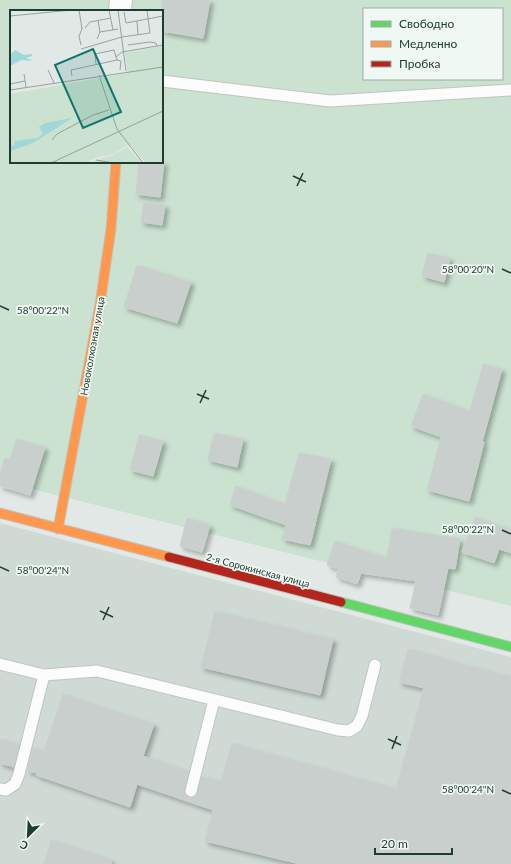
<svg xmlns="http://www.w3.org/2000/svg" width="511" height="864" font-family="Lato,sans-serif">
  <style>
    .built { fill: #cfdad4 }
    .green { fill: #cae2cf; fill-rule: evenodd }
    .building { fill: #c9cfcc; stroke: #cbd1ce; filter: url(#shadow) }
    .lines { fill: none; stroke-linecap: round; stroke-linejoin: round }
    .lane-casing { stroke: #bfc5c2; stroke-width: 13 }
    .street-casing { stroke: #bfc5c2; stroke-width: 24 }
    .fast-casing { stroke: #bec6c2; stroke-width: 11 }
    .slow-casing { stroke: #bec6c2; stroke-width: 11 }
    .jam-casing { stroke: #bec6c2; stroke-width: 11 }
    .lane { stroke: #fbfcfb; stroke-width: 11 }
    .street { stroke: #fbfcfb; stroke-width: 22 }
    .fast { stroke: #63d668; stroke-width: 9 }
    .slow { stroke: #ff974d; stroke-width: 9 }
    .jam { stroke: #b3261e; stroke-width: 9 }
    .ticks { fill: none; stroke: #203c31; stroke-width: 1.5 }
    .labels { text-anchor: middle; stroke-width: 3.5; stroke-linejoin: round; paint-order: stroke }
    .street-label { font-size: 10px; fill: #203c31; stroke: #f0f8f3 }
    .inset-road { fill: none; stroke: #94a39d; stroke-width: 1 }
    .view { fill: #0f766e; fill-opacity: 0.15; stroke: #0f766e; stroke-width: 2 }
    .inset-edge { fill: none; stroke: #203c31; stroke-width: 2 }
    .ticks-label { font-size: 10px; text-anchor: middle; fill: #203c31; stroke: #f0f8f3; stroke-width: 3.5; stroke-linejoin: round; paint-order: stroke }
  </style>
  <defs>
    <filter id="shadow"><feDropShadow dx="3.5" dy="3.5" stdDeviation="2" flood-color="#0004"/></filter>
  </defs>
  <rect width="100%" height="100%" fill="#e2e8e5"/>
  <path class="built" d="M0,523L511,657V864H0Z"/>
  <path class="green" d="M0,0H511V606L402,579L384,577L0,481ZM364,9H502V79H364ZM11,11H162V162H11Z"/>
  <path class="building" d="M162,0H210L203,38L162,31Z
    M139,162H164L160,197L136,194Z
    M144,202L165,205L162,225L141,222Z
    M428,253L450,258L444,282L422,276Z
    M137,265L191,282L177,323L124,307Z
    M483,364L502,369L482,442H484L469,501L427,490L441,437L411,426L423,394L470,411Z
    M214,433L243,439L237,467L208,460Z
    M139,435L163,441L153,476L130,470Z
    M16,439L45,447L30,495L0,486V474L5,458L10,460Z
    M299,453L331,459L310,545L282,539L286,525L230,505L236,486L285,504Z
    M475,517L511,530V553L499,549L494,563L462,552Z
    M187,518L210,525L202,552L180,546Z
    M392,528L460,539L455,569L448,568L438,615L410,608L416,581L361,573L357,584L336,577L338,569L327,565L335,541L387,558Z
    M215,611L333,639L320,695L201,667Z
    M408,649L511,677V864H300L205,841L213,810L137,784L130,807L36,775L37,773L27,771L33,748L44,751L63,694L154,724L143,756L189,772L184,790V793L189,798H193L196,796L202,776L221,782L232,743L396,789L424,688L399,682Z
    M0,739L19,744L14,767L0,763Z
    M51,840L111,860V864H44Z"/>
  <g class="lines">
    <defs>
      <path id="lane" d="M162,81L330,101L511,90
        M0,664L44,675L97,671L338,730L349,731L357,726L362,716L375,665
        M0,789L6,790L15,784L19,774L44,675
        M191,791L214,700"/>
      <path id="street" d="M120,11L121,0"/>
      <path id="fast" d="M341,602L511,647"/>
      <path id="slow" d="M0,513L169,557
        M58,529L100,304L111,229L116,162"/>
      <path id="jam" d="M169,557L341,602"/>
    </defs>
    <use href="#lane" class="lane-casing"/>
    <use href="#street" class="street-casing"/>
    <use href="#fast" class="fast-casing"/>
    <use href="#slow" class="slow-casing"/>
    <use href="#jam" class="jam-casing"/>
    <use href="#lane" class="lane"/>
    <use href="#street" class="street"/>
    <use href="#fast" class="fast"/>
    <use href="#slow" class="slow"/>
    <use href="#jam" class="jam"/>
  </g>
  <path class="ticks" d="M293,176L306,182M297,186L303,173M502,269L511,273M0,306L9,310M197,394L209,399M200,403L206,390M502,530L511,534M0,567L9,571M100,611L113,617M103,620L109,607M388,739L401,745M392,749L397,736M502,790L511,794"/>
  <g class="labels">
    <g class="street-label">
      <text transform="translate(92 346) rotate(-80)" y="4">Новоколхозная улица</text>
      <text transform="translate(258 570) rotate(15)" y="4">2-я Сорокинская улица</text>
    </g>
  </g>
  <g transform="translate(10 10)">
    <rect width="153" height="153" fill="#e2e8e5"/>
    <path d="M153,36V153H136L119,134L103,144L85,148L76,153H0V84L118,63L115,43ZM117,137L132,153H78L103,145Z" fill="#cae2cf"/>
    <path d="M5,40L14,45L22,44V46L16,48L23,51L12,50L0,56V45ZM62,108L23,133L0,141V134L4,136L5,131L28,128L33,123L29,117L35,113Z" fill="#a0d7d8"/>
    <path class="inset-road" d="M69,0L72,19L69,26L71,35M99,0L103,20M108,0L116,61M114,2L116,13L153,6M0,6L62,0M127,11L128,25M75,18L80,12L101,8M90,22L108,19M87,29L90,22L88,10M118,35L140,32L146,33L147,36M71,39L112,27L140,23L137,0M86,54L85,44L104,40L106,47M38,60L44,73M110,60L111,51L107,50L106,47L112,42L153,35M14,64L16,77M89,65L107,119L133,153M62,66L61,60L107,50M0,74L15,71M0,80L153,57M42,130L47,124L83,105L99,100M86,150L103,153M41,153L153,101"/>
    <path class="view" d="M83,39L111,102L73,118L45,55Z"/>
    <rect width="153" height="153" class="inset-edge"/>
  </g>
  <g class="ticks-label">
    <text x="468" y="273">58°00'20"N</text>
    <text x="43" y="314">58°00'22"N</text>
    <text x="468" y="533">58°00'22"N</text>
    <text x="43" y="574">58°00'24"N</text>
    <text x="468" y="793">58°00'24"N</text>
  </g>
  <rect x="363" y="8" width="140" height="72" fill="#f0f8f3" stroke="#9dada5"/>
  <rect x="371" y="21" width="20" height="6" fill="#63d668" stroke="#9dada5"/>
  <text x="399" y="28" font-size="12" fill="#203c31">Свободно</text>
  <rect x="371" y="41" width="20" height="6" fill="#ff974d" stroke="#9dada5"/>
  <text x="399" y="48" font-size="12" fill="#203c31">Медленно</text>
  <rect x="371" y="61" width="20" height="6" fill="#b3261e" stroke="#9dada5"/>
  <text x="399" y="68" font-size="12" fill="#203c31">Пробка</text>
  <g transform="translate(28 836) rotate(204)" stroke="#f0f8f3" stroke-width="3" paint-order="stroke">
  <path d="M0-3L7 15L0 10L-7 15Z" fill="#203c31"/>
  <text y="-6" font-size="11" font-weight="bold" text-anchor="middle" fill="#203c31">С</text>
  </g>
  <path d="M375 848v6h77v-6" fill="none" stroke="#203c31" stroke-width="2"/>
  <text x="381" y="848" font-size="12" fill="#203c31" stroke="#f0f8f3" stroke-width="3" paint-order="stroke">20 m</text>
</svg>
